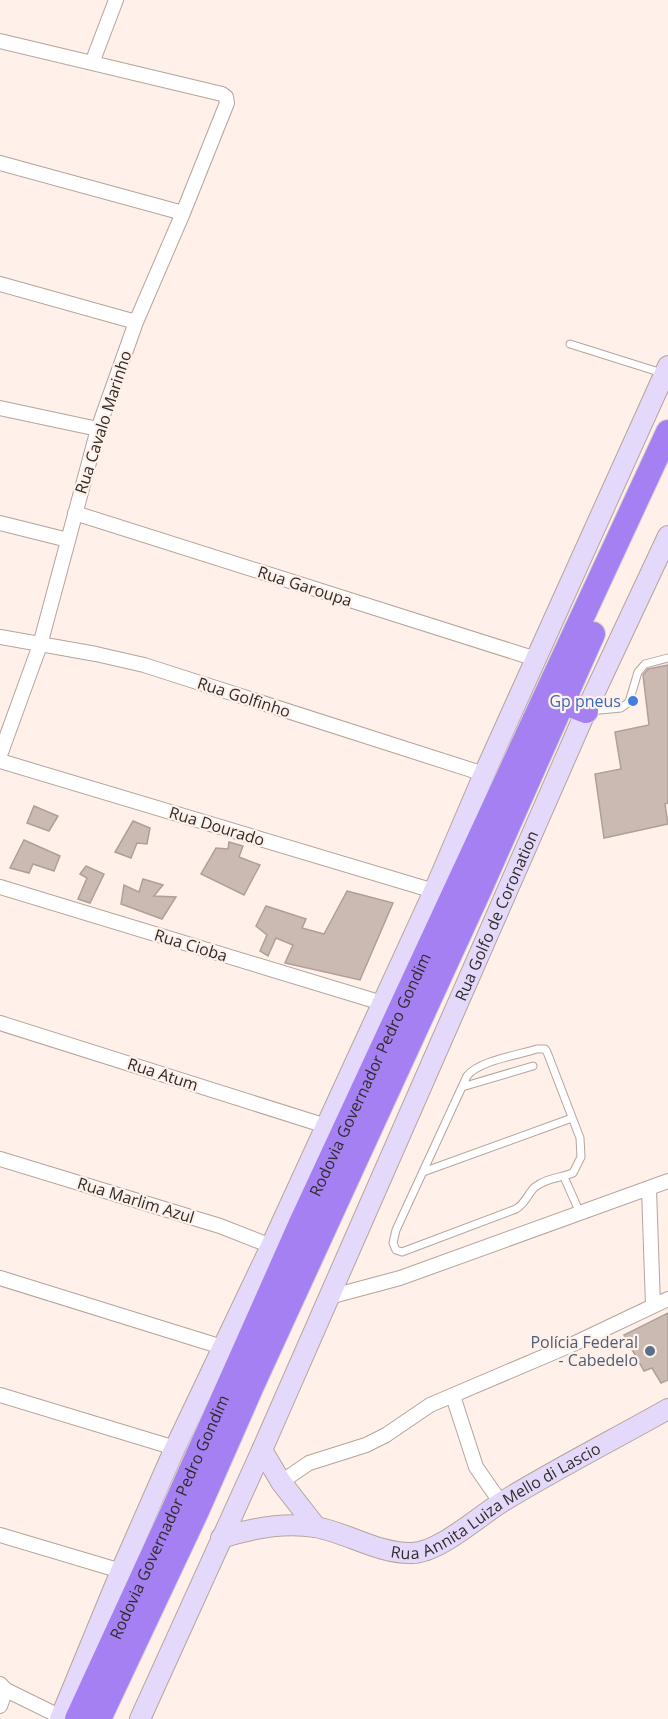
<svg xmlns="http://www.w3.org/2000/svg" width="668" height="1719" font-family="'Open Sans',sans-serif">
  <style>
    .building { fill: #cbbab2; stroke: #af9f97; stroke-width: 1.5 }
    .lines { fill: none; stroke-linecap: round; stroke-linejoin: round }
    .lane-casing { stroke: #b5a49d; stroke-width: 9 }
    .street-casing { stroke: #b5a49d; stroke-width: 16 }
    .secondary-casing { stroke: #b5a49d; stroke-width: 22 }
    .highway-casing { stroke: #d2d1d0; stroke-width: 26 }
    .lane { stroke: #fff; stroke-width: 7 }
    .street { stroke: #fff; stroke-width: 14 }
    .secondary { stroke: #e4d9fb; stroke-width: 20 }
    .highway { stroke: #a580f2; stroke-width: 24 }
    .shop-dot { fill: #3f7fe0; stroke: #fff0ea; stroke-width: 2 }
    .service-dot { fill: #5c6f8a; stroke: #fff0ea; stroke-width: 2 }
    .labels { text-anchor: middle; stroke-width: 4.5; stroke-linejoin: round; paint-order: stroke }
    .street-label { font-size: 16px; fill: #322c29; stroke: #fff0ea }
    .shop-label { font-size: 16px; fill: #366cbe; stroke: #fff0ea; text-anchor: end }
    .service-label { font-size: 16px; fill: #4e5e75; stroke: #fff0ea; text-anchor: end }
  </style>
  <rect width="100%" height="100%" fill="#fff0ea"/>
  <path class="building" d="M668,665V803L665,804L668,824L604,838L595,774L621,769L615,732L649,725L643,675L648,669Z
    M34,806L58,816L49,831L27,823Z
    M133,821L150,828L147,844L137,843L131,858L115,852Z
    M24,840L60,856L54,871L33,864L29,873L10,868Z
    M229,842L243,846L239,857L260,865L244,895L201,874L216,848L228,849Z
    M86,866L104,874L90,903L78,899L87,878L80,874Z
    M143,879L163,885L154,896L176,897L162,919L121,904L124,885L139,892Z
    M347,891L393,903L360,980L285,963L293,945L276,938L268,956L260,951L267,935L256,926L266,906L306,919L302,928L324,934Z
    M668,1313V1380L661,1383L652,1368L644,1371L624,1335Z"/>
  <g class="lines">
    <defs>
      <path id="lane" d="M570,344L662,373
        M589,711L621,708L629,702L638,672L645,664L668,658
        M537,1049H545L547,1052L580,1138L581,1157L573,1173C560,1178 546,1178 535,1187C528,1193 526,1203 516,1209L402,1252L396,1250L393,1243L396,1230L467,1076C478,1061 518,1055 537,1049Z
        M462,1087L533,1066
        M423,1172L572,1118
        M564,1177L580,1213"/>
      <path id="street" d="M0,41L222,94L226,97L227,103L183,213L136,322L98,429L40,645L0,755
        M92,63L116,0
        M0,163L183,213
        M0,284L136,322
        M0,408L98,429
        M75,513L536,659
        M0,523L68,540
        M0,637L96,654L144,665L484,774
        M0,761L434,891
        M0,887L382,1003
        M0,1023L326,1126
        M0,1159L220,1226L271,1246
        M649,1189L653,1306
        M0,1278L222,1347
        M329,1297L400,1278L668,1181
        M0,1395L175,1448
        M453,1396L476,1467L501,1503
        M281,1482L309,1463L366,1445L386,1435L430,1405L571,1345L668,1299
        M0,1535L121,1571
        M0,1684L6,1690L61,1717
        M0,1706L6,1690"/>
      <g id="secondary">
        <path d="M262,1450L281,1482L316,1527"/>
        <path id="s1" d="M221,1538C252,1528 283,1522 315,1527C346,1532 378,1554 412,1553C438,1553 478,1517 502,1502C556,1469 613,1440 668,1409"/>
        <path d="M60,1719L121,1571L175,1448L271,1246L434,891L484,774L668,366"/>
        <path id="s2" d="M140,1719L262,1450L586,711L668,536"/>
      </g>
      <g id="highway">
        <path d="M563,702L586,711"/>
        <path id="s3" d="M77,1719L176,1504L301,1223L668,432"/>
        <path d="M99,1719L197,1511L252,1386L480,889L593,634"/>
      </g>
    </defs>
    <use href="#lane" class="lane-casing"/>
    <use href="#street" class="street-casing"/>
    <use href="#secondary" class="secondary-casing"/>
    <use href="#highway" class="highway-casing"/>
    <use href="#lane" class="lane"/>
    <use href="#street" class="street"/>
    <use href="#secondary" class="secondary"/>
    <use href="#highway" class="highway"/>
  </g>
  <circle class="shop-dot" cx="633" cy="701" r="6"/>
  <circle class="service-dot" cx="650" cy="1351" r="6"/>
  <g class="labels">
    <g class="street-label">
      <text transform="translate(103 422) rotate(-72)" y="6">Rua Cavalo Marinho</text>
      <text transform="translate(305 586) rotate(18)" y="6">Rua Garoupa</text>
      <text transform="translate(244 697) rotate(18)" y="6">Rua Golfinho</text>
      <text transform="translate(217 826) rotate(17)" y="6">Rua Dourado</text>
      <text dy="6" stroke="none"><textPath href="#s2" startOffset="879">Rua Golfo de Coronation</textPath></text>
      <text transform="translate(191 945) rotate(17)" y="6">Rua Cioba</text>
      <text transform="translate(163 1074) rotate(18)" y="6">Rua Atum</text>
      <text dy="6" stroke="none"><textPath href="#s3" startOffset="708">Rodovia Governador Pedro Gondim</textPath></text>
      <text transform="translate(136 1200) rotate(17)" y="6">Rua Marlim Azul</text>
      <text dy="6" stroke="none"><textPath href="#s1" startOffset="294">Rua Annita Luiza Mello di Lascio</textPath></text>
      <text dy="6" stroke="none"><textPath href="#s3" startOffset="222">Rodovia Governador Pedro Gondim</textPath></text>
    </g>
    <g class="shop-label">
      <text x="621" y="707">Gp pneus</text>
    </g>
    <g class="service-label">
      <text x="638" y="1348">Polícia Federal<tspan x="638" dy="18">- Cabedelo</tspan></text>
    </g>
  </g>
</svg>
